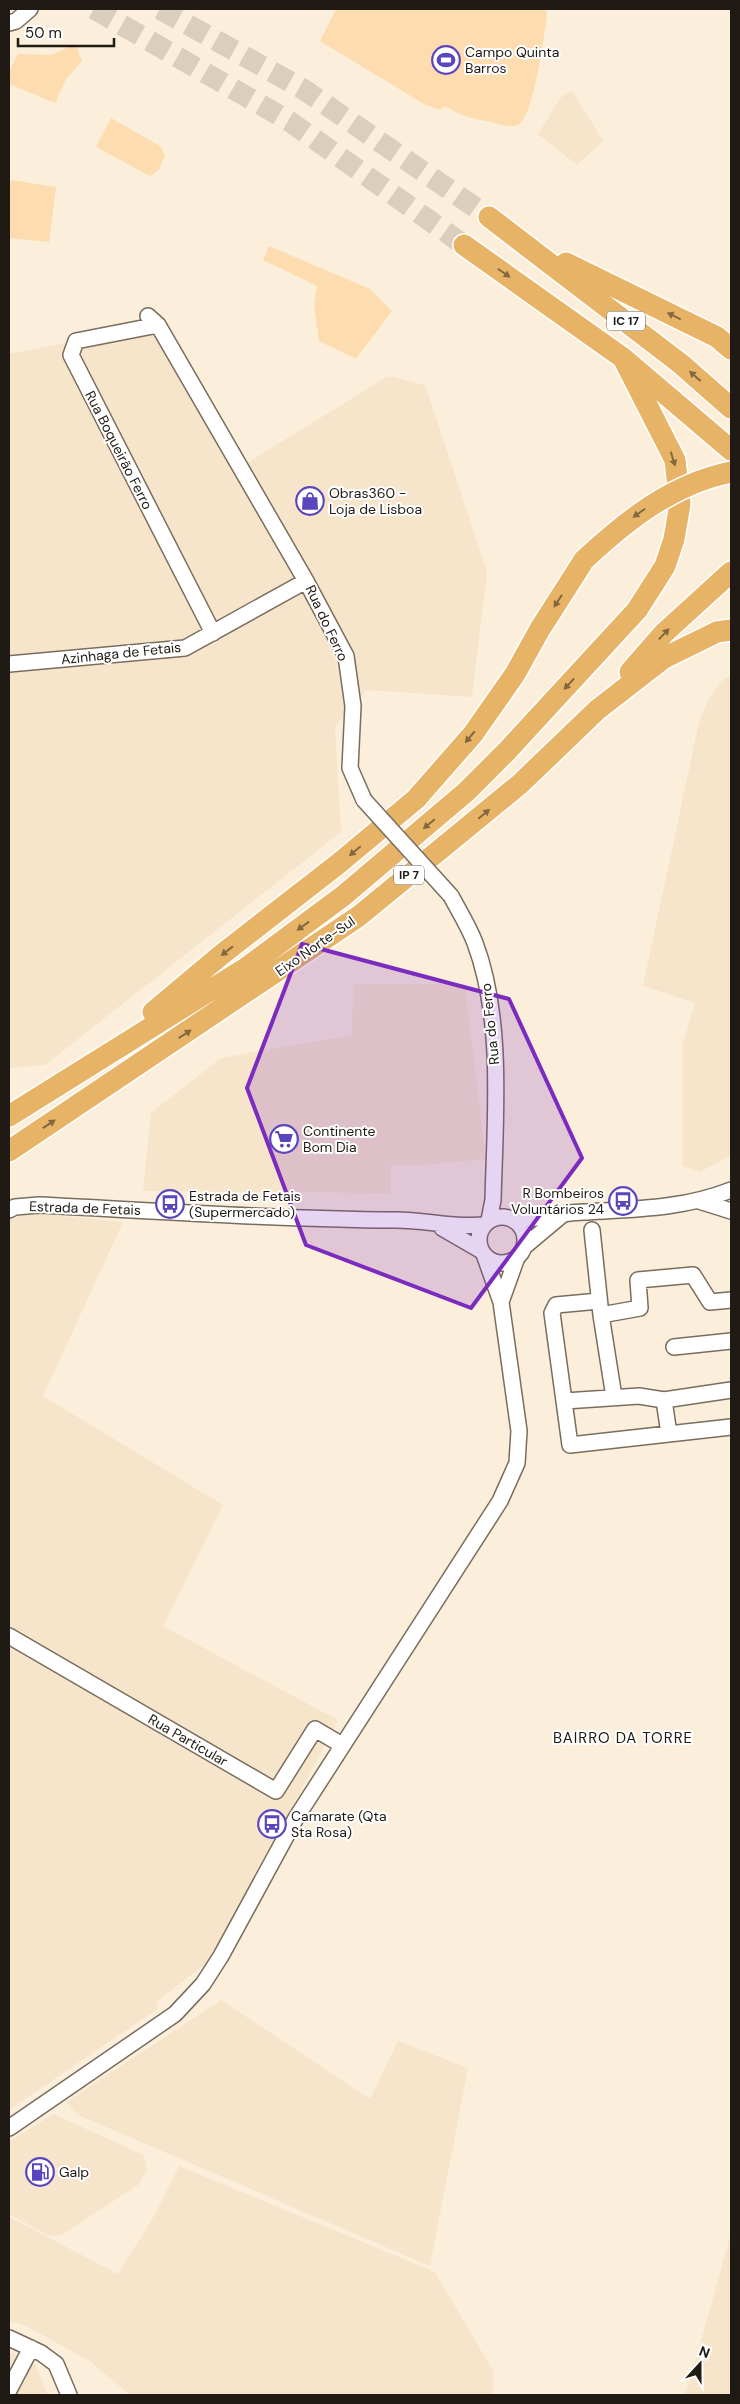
<svg xmlns="http://www.w3.org/2000/svg" width="740" height="2404" font-family="'DM Sans',sans-serif">
  <style>
    .built { fill: #f7e5cb }
    .garden { fill: #fdddaf }
    .lines { fill: none; stroke-linecap: round; stroke-linejoin: round }
    .highway-tunnel { stroke: #dacebd; stroke-width: 21; stroke-dasharray: 21 11; stroke-linecap: butt }
    .minor-casing { stroke: #796d5d; stroke-width: 18 }
    .highway-casing { stroke: #fff; stroke-width: 24 }
    .minor { stroke: #fff; stroke-width: 15 }
    .highway { stroke: #e7b467; stroke-width: 21 }
    .minor-bridge-casing { stroke: #796d5d; stroke-width: 18; stroke-linecap: butt }
    .highway-bridge-casing { stroke: #fff; stroke-width: 24; stroke-linecap: butt }
    .minor-bridge { stroke: #fff; stroke-width: 15 }
    .highway-bridge { stroke: #e7b467; stroke-width: 21 }
    .oneway { fill: #83673e }
    .marked { fill: #7b2cbf; fill-opacity: 0.2; stroke: #7b2cbf; stroke-width: 4; stroke-linejoin: round }
    .labels { text-anchor: middle; stroke-width: 4; stroke-linejoin: round; paint-order: stroke }
    .shield { fill: #fff; stroke: #625f5a; stroke-width: 1 }
    .shield-label { font-size: 12px; font-weight: bold; fill: #1f1a14 }
    .poi-label { font-size: 14px; fill: #1f1a14; stroke: #fff; text-anchor: start }
    .street-label { font-size: 14px; fill: #1f1a14; stroke: #fff }
    .neighbourhood-label { font-size: 15px; letter-spacing: 1px; fill: #1f1a14; stroke: #fff }
  </style>
  <rect width="100%" height="100%" fill="#fbeedb"/>
  <path class="built" d="M572,90L603,141L577,165L538,134L562,96Z
    M167,332L236,470L388,376L425,385L487,572L472,697L367,690L335,726L341,832L45,1065L9,1068V354L76,341Z
    M731,676V1155L700,1172L683,1166V1044L695,1003L643,986L699,722L709,698L723,679Z
    M353,984H465L486,1159L423,1165H391V1193L143,1191L151,1113L221,1058L352,1035Z
    M30,1213L123,1222L43,1396L223,1505L163,1626L338,1720L212,1959L156,2002L159,2008L9,2110V1220Z
    M221,2000L370,2099L398,2041L468,2068L430,2266L78,2115L66,2102Z
    M53,2114L144,2155L147,2169L138,2185L60,2236L48,2235L9,2214V2142Z
    M179,2166L435,2272L493,2371V2395H130L90,2361L24,2325L9,2321V2217L118,2274L154,2216Z
    M731,2233V2395H684L689,2383Z
    M9,2352L35,2364L48,2395H9Z"/>
  <path class="garden" d="M336,9H546L547,16C544,34 534,118 518,125C510,128 499,124 491,122C474,119 460,116 445,106L440,110L424,104L320,41Z
    M75,44L82,61L66,79L55,103L9,84V72L18,54L52,55Z
    M111,118L160,146L165,155L159,170L150,176L96,147Z
    M11,180L56,187L49,242L9,238V191Z
    M269,246L370,289L392,311L356,359L319,341L314,305L317,286L263,260Z"/>
  <g class="lines">
    <path class="highway-tunnel" d="M94,9L289,121L464,245
      M160,9L303,89L489,217"/>
    <defs>
      <path id="minor" d="M9,23L16,21L30,9
        M148,316L158,325L306,581L346,656L353,706L350,768L364,800
        M158,325L76,341L71,355L213,633
        M9,664L185,648L306,581
        M451,896C459,911 469,927 475,943C504,1020 495,1119 493,1200L489,1220
        M699,1201L731,1211
        M9,1210L15,1207L39,1205C158,1211 277,1219 396,1220C426,1220 454,1228 483,1225
        M479 1240a23 23 0 1 1 46 0a23 23 0 1 1-46 0Z
        M515,1221C538,1218 561,1213 584,1212C634,1209 683,1209 731,1190
        M442,1228L480,1250
        M592,1230L601,1315L614,1397
        M525,1246L562,1215
        M599,1301L556,1305L552,1313L570,1445L731,1427
        M501,1302L516,1260
        M601,1315L640,1308L638,1280L693,1275L710,1302L731,1300
        M674,1347L731,1341
        M664,1400L669,1434
        M565,1401L639,1396L664,1400L731,1390
        M9,1636L276,1791L315,1729L342,1745
        M9,2128L175,2014L203,1984L221,1956L296,1818L500,1501L517,1463L519,1431L501,1302L485,1257
        M9,2338L41,2353L56,2364L69,2395
        M9,2390L31,2348"/>
      <path id="highway" d="M489,217L681,364L731,408
        M464,245L623,358L731,450
        M566,263L717,337L731,349
        M630,672L664,633L731,572
        M153,1012L221,955L338,864L416,799L473,734L515,674L540,629L584,560
        M9,1116L246,968L343,896L466,792L507,751L637,610L665,566L674,539L680,504L675,460L623,358
        M9,1151L359,916L520,784L597,710L664,658L717,632L731,630"/>
    </defs>
    <use href="#minor" class="minor-casing"/>
    <use href="#highway" class="highway-casing"/>
    <use href="#minor" class="minor"/>
    <use href="#highway" class="highway"/>
    <defs>
      <path id="minor-bridge" d="M364,800L451,896"/>
      <path id="highway-bridge" d="M584,560C627,520 672,484 731,472"/>
    </defs>
    <use href="#minor-bridge" class="minor-bridge-casing"/>
    <use href="#highway-bridge" class="highway-bridge-casing"/>
    <use href="#minor-bridge" class="minor-bridge"/>
    <use href="#highway-bridge" class="highway-bridge"/>
  </g>
  <defs><path id="oneway-solid" d="M-6-.8H1V-3.2L6.5 0L1 3.2V.8H-6Z" transform="scale(1.25)"/></defs>
  <g class="oneway">
    <use href="#oneway-solid" transform="translate(504 273) rotate(35)"/>
    <use href="#oneway-solid" transform="translate(674 316) rotate(-154)"/>
    <use href="#oneway-solid" transform="translate(695 376) rotate(-139)"/>
    <use href="#oneway-solid" transform="translate(673 459) rotate(73)"/>
    <use href="#oneway-solid" transform="translate(639 513) rotate(145)"/>
    <use href="#oneway-solid" transform="translate(558 601) rotate(123)"/>
    <use href="#oneway-solid" transform="translate(664 634) rotate(-46)"/>
    <use href="#oneway-solid" transform="translate(569 684) rotate(133)"/>
    <use href="#oneway-solid" transform="translate(470 737) rotate(130)"/>
    <use href="#oneway-solid" transform="translate(484 814) rotate(-40)"/>
    <use href="#oneway-solid" transform="translate(429 824) rotate(140)"/>
    <use href="#oneway-solid" transform="translate(355 851) rotate(140)"/>
    <use href="#oneway-solid" transform="translate(303 926) rotate(144)"/>
    <use href="#oneway-solid" transform="translate(227 951) rotate(142)"/>
    <use href="#oneway-solid" transform="translate(185 1034) rotate(-33)"/>
    <use href="#oneway-solid" transform="translate(49 1124) rotate(-33)"/>
  </g>
  <path class="marked" d="M302,944L509,999L582,1158L471,1308L306,1245L247,1088Z"/>
  <defs>
    <symbol id="stadium-ring" viewBox="-11 -11 22 22"><circle r="9.5" fill="#fff" stroke="#5b45be" stroke-width="1.5"/><path d="M0-5a6.5 5 0 1 0 0 10a6.5 5 0 1 0 0-10ZM-3.5-1.8h7v3.6h-7Z" fill="#5b45be"/></symbol>
    <symbol id="shop-ring" viewBox="-11 -11 22 22"><circle r="9.5" fill="#fff" stroke="#5b45be" stroke-width="1.5"/><path d="M-5-2.5h2.3a2.7 3.5 0 0 1 5.4 0H5L5.5 6h-11ZM-1.5-2.5h3a1.5 2.3 0 0 0-3 0Z" fill="#5b45be"/></symbol>
    <symbol id="supermarket-ring" viewBox="-11 -11 22 22"><circle r="9.5" fill="#fff" stroke="#5b45be" stroke-width="1.5"/><path d="M-6-5.5h2.5l.6 2H6L4.5 2H-2.5L-4.4-4H-6ZM-1.5 3.2a1.3 1.3 0 1 0 .1 0ZM3 3.2a1.3 1.3 0 1 0 .1 0Z" fill="#5b45be"/></symbol>
    <symbol id="bus-ring" viewBox="-11 -11 22 22"><circle r="9.5" fill="#fff" stroke="#5b45be" stroke-width="1.5"/><path d="M-5-6H5V4H4V6H2V4H-2V6H-4V4H-5ZM-3.5-4V0h7V-4ZM-3.5 1.2v1.5H-2V1.2ZM2 1.2v1.5H3.5V1.2Z" fill="#5b45be"/></symbol>
    <symbol id="fuel-ring" viewBox="-11 -11 22 22"><circle r="9.5" fill="#fff" stroke="#5b45be" stroke-width="1.5"/><path d="M-5.5-6h7V0h2V4h1.3V-2.5L3-4.5l.8-.8L6-3V5H2.5V1h-1V6h-7ZM-4.2-4.7v3.2H.2V-4.7Z" fill="#5b45be"/></symbol>
  </defs>
  <g fill-rule="evenodd">
    <use href="#stadium-ring" x="430" y="44" width="32" height="32"/>
    <use href="#shop-ring" x="294" y="485" width="32" height="32"/>
    <use href="#supermarket-ring" x="268" y="1123" width="32" height="32"/>
    <use href="#bus-ring" x="607" y="1185" width="32" height="32"/>
    <use href="#bus-ring" x="154" y="1188" width="32" height="32"/>
    <use href="#bus-ring" x="256" y="1808" width="32" height="32"/>
    <use href="#fuel-ring" x="24" y="2156" width="32" height="32"/>
  </g>
  <g class="labels">
    <g class="shield">
      <rect x="607" y="311.5" width="38" height="19" rx="4"/>
      <rect x="394" y="865.5" width="30" height="19" rx="4"/>
    </g>
    <g class="shield-label">
      <text x="626" y="325">IC 17</text>
      <text x="409" y="879">IP 7</text>
    </g>
    <g class="poi-label">
      <text x="465" y="57">Campo Quinta<tspan x="465" dy="16">Barros</tspan></text>
      <text x="329" y="498">Obras360 -<tspan x="329" dy="16">Loja de Lisboa</tspan></text>
      <text x="303" y="1136">Continente<tspan x="303" dy="16">Bom Dia</tspan></text>
      <text x="604" y="1198" text-anchor="end">R Bombeiros<tspan x="604" dy="16">Voluntários 24</tspan></text>
      <text x="189" y="1201">Estrada de Fetais<tspan x="189" dy="16">(Supermercado)</tspan></text>
      <text x="291" y="1821">Camarate (Qta<tspan x="291" dy="16">Sta Rosa)</tspan></text>
      <text x="59" y="2177">Galp</text>
    </g>
    <g class="street-label">
      <text transform="translate(119 450) rotate(63)" y="5">Rua Boqueirão Ferro</text>
      <text transform="translate(327 623) rotate(65)" y="5">Rua do Ferro</text>
      <text transform="translate(121 653) rotate(-6)" y="5">Azinhaga de Fetais</text>
      <text transform="translate(315 946) rotate(-35)" y="5">Eixo Norte-Sul</text>
      <text transform="translate(490 1024) rotate(-96)" y="5">Rua do Ferro</text>
      <text transform="translate(85 1208) rotate(2)" y="5">Estrada de Fetais</text>
      <text transform="translate(188 1740) rotate(30)" y="5">Rua Particular</text>
    </g>
    <g class="neighbourhood-label">
      <text x="623" y="1743">BAIRRO DA TORRE</text>
    </g>
  </g>
  <rect width="740" height="2404" fill="none" stroke="#1f1a14" stroke-width="20"/>
  <g transform="translate(700 2364) rotate(21)" stroke="#ffffff" stroke-width="4" paint-order="stroke">
  <path d="M0-4L9 19L0 12L-9 19Z" fill="#1f1a14"/>
  <text y="-8" font-size="14" font-weight="bold" text-anchor="middle" fill="#1f1a14">N</text>
  </g>
  <path d="M18 38v8h96v-8" fill="none" stroke="#1f1a14" stroke-width="2.5"/>
  <text x="25" y="38" font-size="15" fill="#1f1a14" stroke="#ffffff" stroke-width="4" paint-order="stroke">50 m</text>
</svg>
